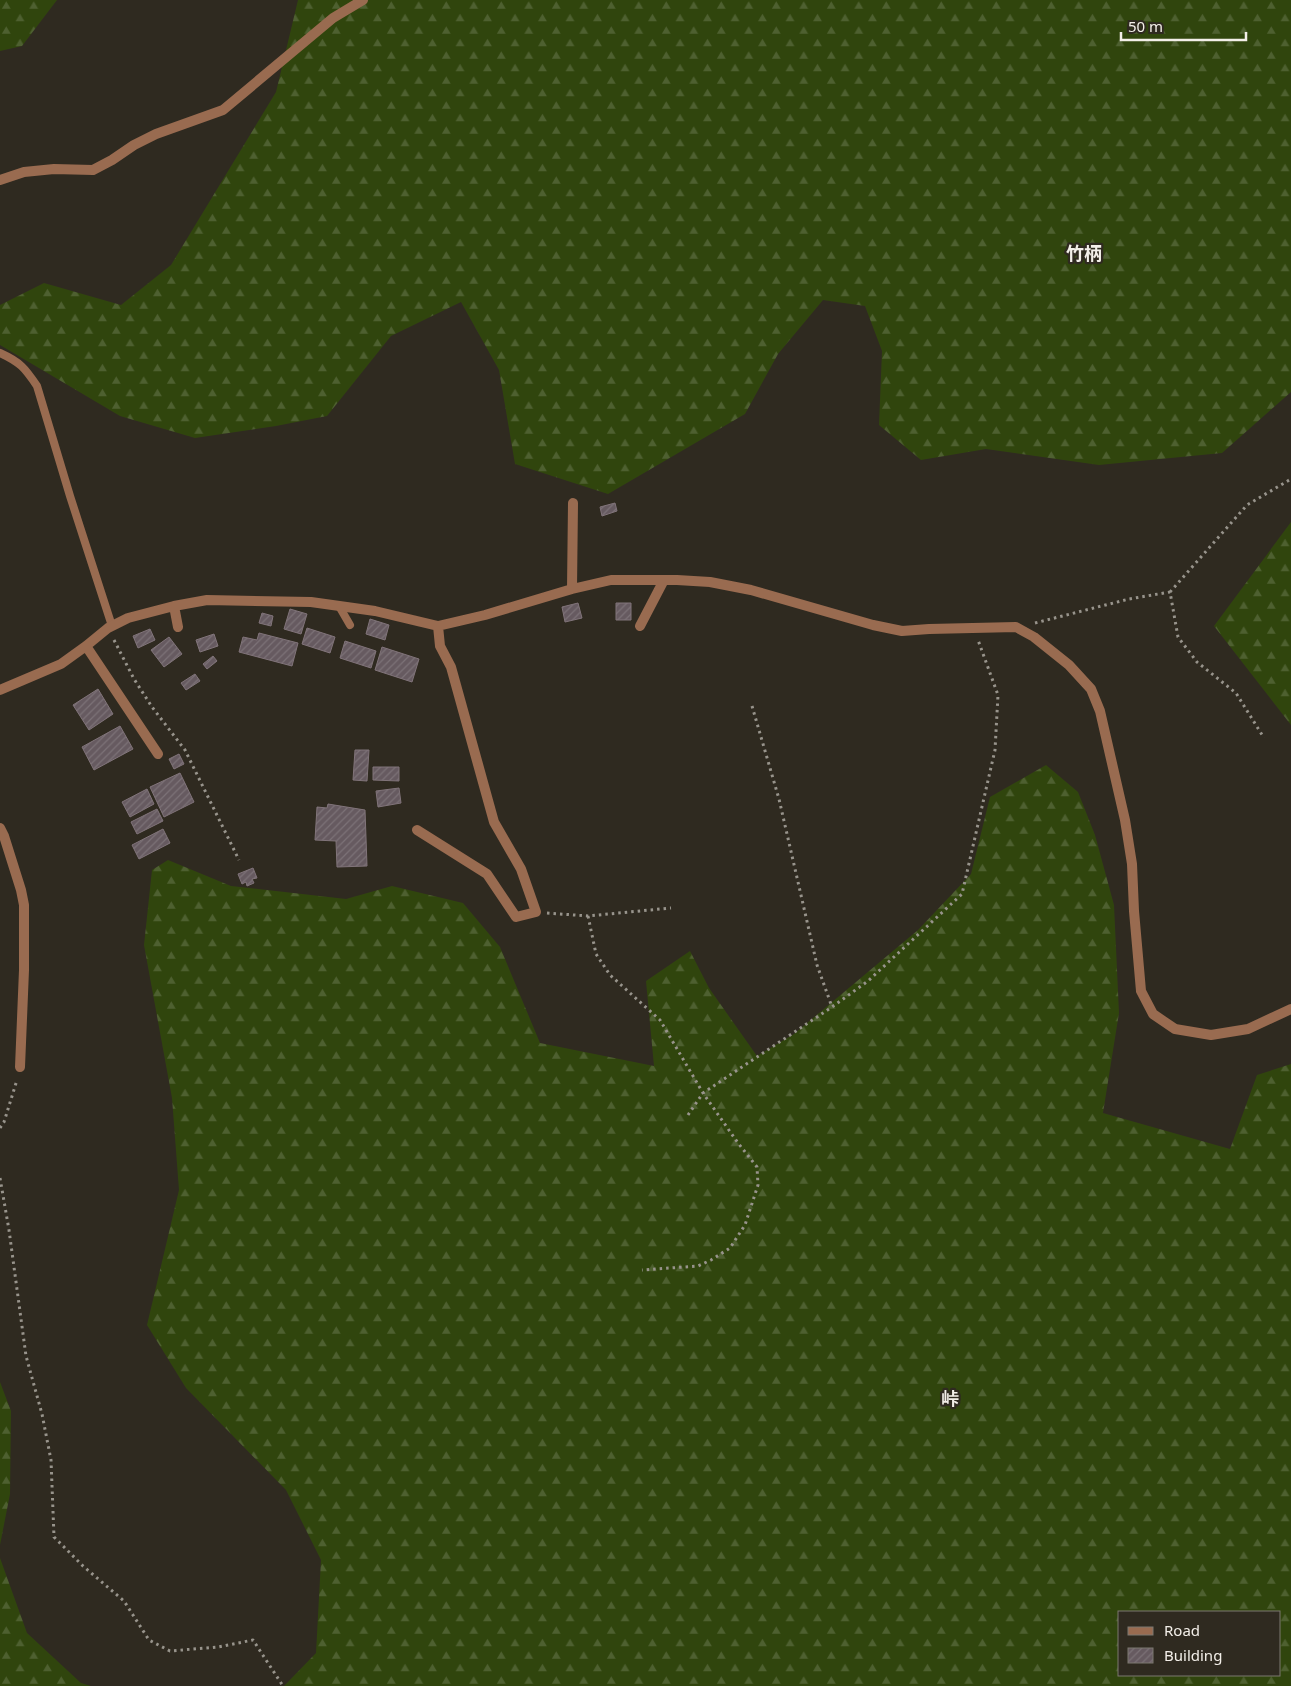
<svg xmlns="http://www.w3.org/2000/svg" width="1291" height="1686" font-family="'Noto Sans','Noto Sans JP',sans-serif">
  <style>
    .forest { fill: url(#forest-firs); fill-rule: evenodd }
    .building { fill: url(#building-hatch); stroke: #81747a }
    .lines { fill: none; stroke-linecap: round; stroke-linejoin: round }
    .path { stroke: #98948c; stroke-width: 3; stroke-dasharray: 2.5 4; stroke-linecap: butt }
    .service { stroke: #996b50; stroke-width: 8 }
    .minor { stroke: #996b50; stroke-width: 10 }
    .labels { text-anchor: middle; stroke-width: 4.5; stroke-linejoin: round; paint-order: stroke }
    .quarter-label { font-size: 18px; font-weight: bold; fill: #f3efe9; stroke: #2f2a20 }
  </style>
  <defs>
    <pattern id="forest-firs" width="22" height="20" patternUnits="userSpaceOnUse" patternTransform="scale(1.25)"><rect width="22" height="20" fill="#30450d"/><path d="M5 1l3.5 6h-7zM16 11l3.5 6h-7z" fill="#4e6030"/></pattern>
    <pattern id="building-hatch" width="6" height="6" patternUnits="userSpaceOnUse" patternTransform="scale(1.25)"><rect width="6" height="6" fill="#665a60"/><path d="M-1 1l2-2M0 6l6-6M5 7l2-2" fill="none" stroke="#7c7277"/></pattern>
  </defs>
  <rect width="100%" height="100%" fill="#2f2a20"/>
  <path class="forest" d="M0,0H57L22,46L0,51Z
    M298,0H1291V392L1222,453L1099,465L986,449L921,460L879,425L882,351L865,306L823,300L778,354L745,414L608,494L515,464L499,370L461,302L391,336L327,416L276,426L195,438L120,416L0,345V305L44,283L121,305L171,265L276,92Z
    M1291,522V725L1214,626Z
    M1046,765L1078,792L1095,835L1114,905L1119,1013L1103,1113L1230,1149L1257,1075L1291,1064V1686H284L316,1653L321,1560L286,1490L186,1388L147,1325L179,1190L172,1098L144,945L152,870L168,860L231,886L346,899L392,886L463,903L500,947L540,1043L654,1066L646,981L690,951L709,988L757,1056L794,1034L918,930L971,874L990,797ZM1120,1612H1280V1675H1120Z
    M0,1382L11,1411L10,1494L0,1545Z
    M0,1558L27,1633L81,1683L91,1686H0Z"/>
  <path class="building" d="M615,503L617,511L602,516L600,507Z
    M578,603L582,618L565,622L562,607Z
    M616,603H631V620H616Z
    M290,609L307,614L301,634L284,629Z
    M262,613L273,616L271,626L259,623Z
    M370,619L389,625L385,640L366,634Z
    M307,628L335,637L330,653L302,644Z
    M150,629L155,640L138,648L133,636Z
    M259,633L298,643L292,666L239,652L243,637L257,640Z
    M214,634L218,646L200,652L196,640Z
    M169,637L182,654L164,667L151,650Z
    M345,641L376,651L371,668L340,658Z
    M382,647L419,659L412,682L375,670Z
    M213,656L217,661L207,669L203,664Z
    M195,674L200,681L186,690L181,683Z
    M98,689L113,714L89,730L73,705Z
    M120,726L133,749L94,770L82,747Z
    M355,750H369L367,781L353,780Z
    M179,754L184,764L174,769L169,759Z
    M373,767H399V781L373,780Z
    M180,773L194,802L164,817L150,787Z
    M399,788L401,803L378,807L376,791Z
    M147,789L154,804L130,817L122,802Z
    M328,804L365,810L367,866L337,867L336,841L315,840L317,807L327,808Z
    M157,809L163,821L137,834L131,822Z
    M163,829L170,843L139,859L132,845Z
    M253,868L257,878L252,879L254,883L247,886L246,882L242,884L238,874Z"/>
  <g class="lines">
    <path class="path" d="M1170,592L1247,505L1291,479
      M1035,623L1129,599L1170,592L1178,637L1197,662L1236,693L1264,738
      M114,640L134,679L152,707L185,750L239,860
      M752,706L779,799L817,965L832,1007
      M547,913L588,916L671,908
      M588,916L596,954L610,975L660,1020L703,1093L738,1143L757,1167L758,1185L745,1225L730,1248L711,1260L698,1266L642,1270
      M688,1115L703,1093L832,1007L868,981L962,894L995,750L998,695L978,640
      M0,1128L4,1122L17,1080
      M0,1178L9,1230L26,1356L42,1414L51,1460L54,1537L83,1566L124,1601L149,1640L170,1651L218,1647L253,1640L283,1686"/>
    <path class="service" d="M0,353C20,362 25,368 37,386L70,496L112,626
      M339,606L350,625"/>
    <path class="minor" d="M0,180L24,172L54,169L93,170L112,160L134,145L156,134L223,110L333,18L363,0
      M572,589L573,503
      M174,606L178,627
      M640,626L664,580
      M86,646L158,754
      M0,690L61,664L86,646L108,628L128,618L174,606L207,600L311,602L375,611L438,626L485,615L572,589L611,580H677L710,582L751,590L873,625L902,631L929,629L1016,627L1034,637L1069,665L1091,689L1100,711L1125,820L1132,864L1134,911L1141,991L1153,1014L1175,1029L1211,1035L1248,1029L1291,1009
      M0,828L4,836L21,890L24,905V970L20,1067
      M417,830L487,874L516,917L536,912L521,869L494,822L451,667L440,646L438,626"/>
  </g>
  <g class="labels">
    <g class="quarter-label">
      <text x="1084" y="260">竹柄</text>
      <text x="950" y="1405">峠</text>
    </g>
  </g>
  <rect x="1118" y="1611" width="162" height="65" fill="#2f2a20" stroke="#7d7970"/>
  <rect x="1128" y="1627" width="25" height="8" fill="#996b50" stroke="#7d7970"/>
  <text x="1164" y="1636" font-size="15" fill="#f3efe9">Road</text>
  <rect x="1128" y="1648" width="25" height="15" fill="url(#building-hatch)" stroke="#7d7970"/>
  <text x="1164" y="1661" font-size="15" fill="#f3efe9">Building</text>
  <path d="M1121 32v8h125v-8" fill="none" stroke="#f3efe9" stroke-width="2.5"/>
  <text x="1128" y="32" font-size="15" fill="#f3efe9" stroke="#2f2a20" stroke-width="4" paint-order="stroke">50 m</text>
</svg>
